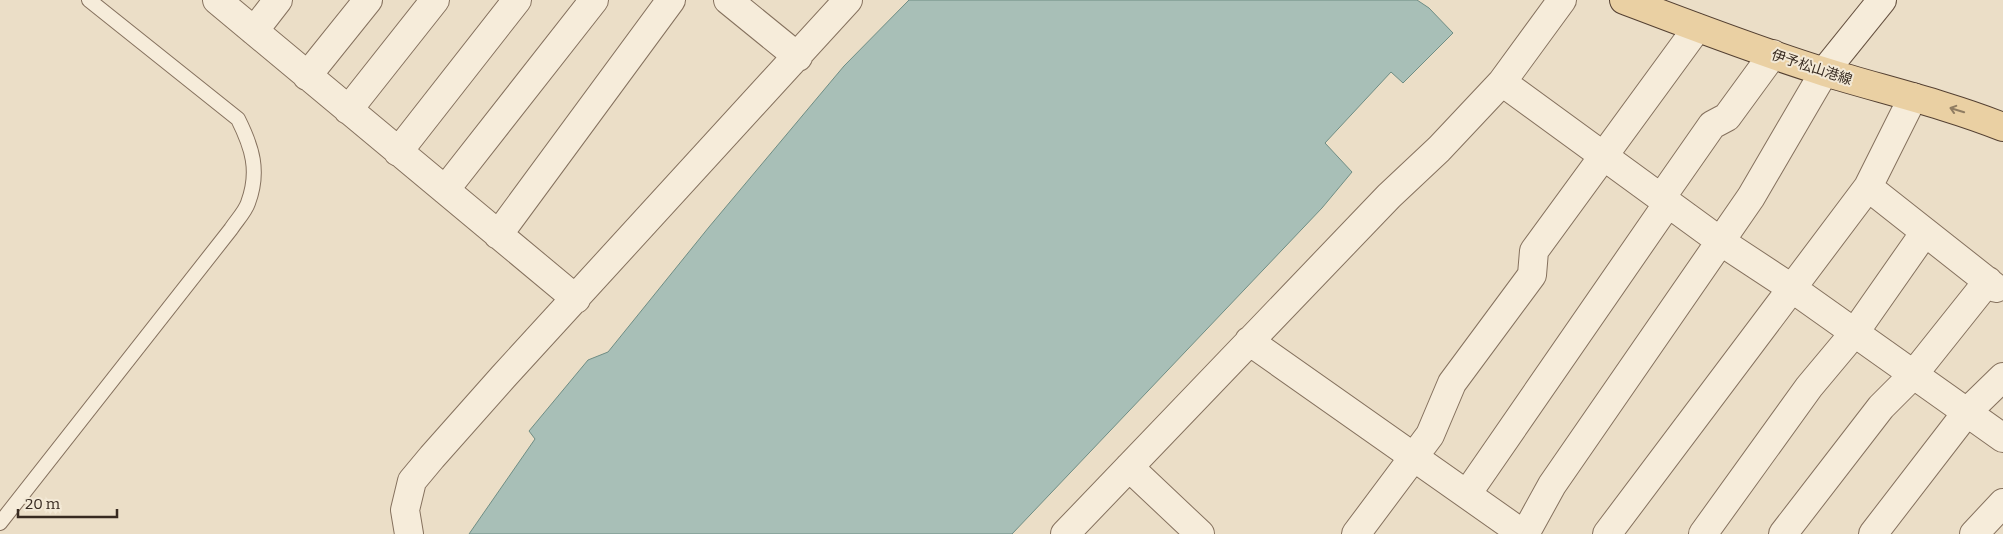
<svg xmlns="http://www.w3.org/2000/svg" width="2003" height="534" font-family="Bitter,'Noto Sans JP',serif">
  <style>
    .water { fill: #a8bfb7; stroke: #6f8d84 }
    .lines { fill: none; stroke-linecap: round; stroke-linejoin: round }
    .lane-casing { stroke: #85715e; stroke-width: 16 }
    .street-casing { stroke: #85715e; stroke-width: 30 }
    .secondary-casing { stroke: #675241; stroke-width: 30 }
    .primary-casing { stroke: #544032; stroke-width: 30 }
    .lane { stroke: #f6ecda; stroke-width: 14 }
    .street { stroke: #f6ecda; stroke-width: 28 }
    .secondary { stroke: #f6ecda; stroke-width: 28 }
    .primary { stroke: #ead0a3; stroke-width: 28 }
    .oneway { stroke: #907d62 }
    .labels { text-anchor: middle; stroke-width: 4; stroke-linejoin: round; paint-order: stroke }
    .street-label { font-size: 14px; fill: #372a20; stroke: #f3e9d6 }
  </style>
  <rect width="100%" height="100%" fill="#ebdec7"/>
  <path class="water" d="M909,0H1417L1429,8L1453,33L1403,83L1391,72L1325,143L1352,172L1322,208L1012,534H469L535,439L529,431L588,360L608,352L709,227L844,66Z"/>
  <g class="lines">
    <defs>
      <path id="lane" d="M0,523L231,229C236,221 245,212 248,203C260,171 252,147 238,119L89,0"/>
      <path id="street" d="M217,0L576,299
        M728,0L798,57
        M254,31L278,0
        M307,76L368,0
        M1502,82L1720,241L1793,289L2003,438
        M348,110L435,0
        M398,152L517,0
        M1868,187L1996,288
        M445,190L594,0
        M1661,198L1712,125L1727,117L1773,54
        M498,235L671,0
        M1249,341L1523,534
        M1129,467L1200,534
        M1467,494L1668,203
        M409,534L405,510L412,481L432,457L503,377L848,0
        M1065,534L1389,196L1439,149L1502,82L1562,0
        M1356,534L1430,435L1452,383L1532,275L1534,251L1697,28
        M1525,534L1552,485L1751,197L1824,72
        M1607,534L1868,187L1913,97
        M1703,534L1809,387L1855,332L1925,232
        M1783,534L1881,407L1913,375L1988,281
        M1873,534L1967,412L2003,377
        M1974,534L2003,503"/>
      <path id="secondary" d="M1824,72L1882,0"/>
      <path id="primary" d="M1624,0C1690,25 1757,51 1825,72C1884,90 1945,104 2003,127"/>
    </defs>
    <use href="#lane" class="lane-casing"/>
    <use href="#street" class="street-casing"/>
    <use href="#secondary" class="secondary-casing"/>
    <use href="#primary" class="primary-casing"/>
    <use href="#lane" class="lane"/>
    <use href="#street" class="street"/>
    <use href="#secondary" class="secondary"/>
    <use href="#primary" class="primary"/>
  </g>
  <defs><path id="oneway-shaft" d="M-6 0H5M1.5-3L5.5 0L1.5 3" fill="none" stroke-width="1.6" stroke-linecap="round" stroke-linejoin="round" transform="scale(1.25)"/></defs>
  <use class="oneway" href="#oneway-shaft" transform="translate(1957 110) rotate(-163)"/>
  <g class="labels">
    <g class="street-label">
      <text transform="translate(1812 67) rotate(18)" y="5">伊予松山港線</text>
    </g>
  </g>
  <path d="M18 509v8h99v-8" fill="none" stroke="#372a20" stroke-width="2.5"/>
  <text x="25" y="509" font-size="15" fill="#372a20" stroke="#f3e9d6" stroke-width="4" paint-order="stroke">20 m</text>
</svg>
